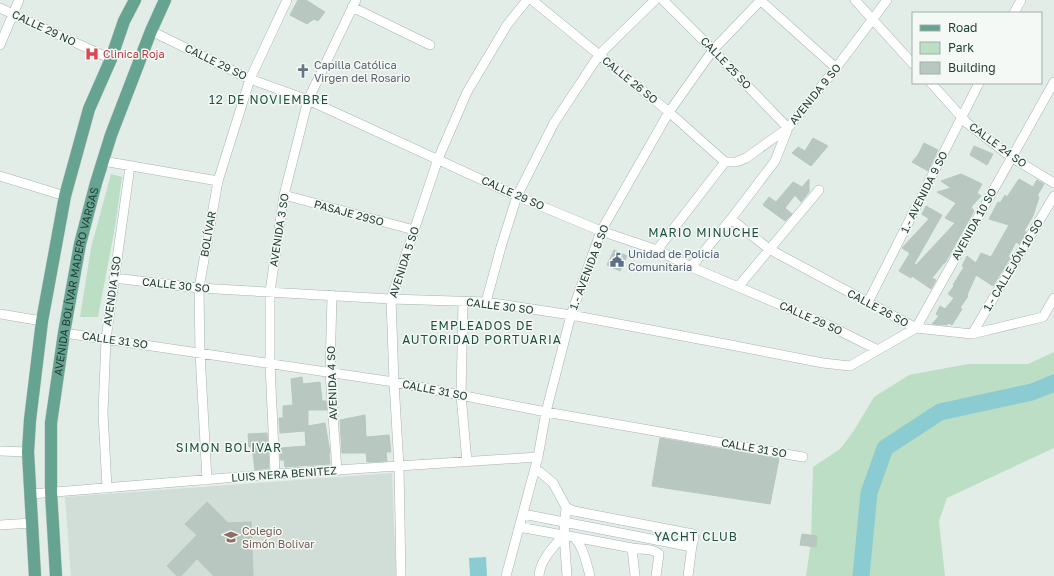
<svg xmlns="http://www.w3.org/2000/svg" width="1054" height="576" font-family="'Golos Text',sans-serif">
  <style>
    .built { fill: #d1ddd7 }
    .green { fill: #bcdec4 }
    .water { fill: #8bcbd2 }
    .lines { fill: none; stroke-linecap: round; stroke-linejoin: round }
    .river { stroke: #8bcbd2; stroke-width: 17 }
    .building { fill: #b8c8c1; stroke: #b5c7bf }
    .minor-casing { stroke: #a5b5af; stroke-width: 10 }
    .major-casing { stroke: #c1c9c7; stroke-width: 13 }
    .minor { stroke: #fff; stroke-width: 9 }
    .major { stroke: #67a391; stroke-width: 12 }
    .labels { text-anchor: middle; stroke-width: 3; stroke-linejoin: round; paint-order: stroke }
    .street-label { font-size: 11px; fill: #223f36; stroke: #f4f9f6 }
    .health-label { font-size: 11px; fill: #be3a42; stroke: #f4f9f6; text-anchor: start }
    .worship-label { font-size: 11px; fill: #5b616d; stroke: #f4f9f6; text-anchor: start }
    .service-label { font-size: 11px; fill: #4e5e75; stroke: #f4f9f6; text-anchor: start }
    .education-label { font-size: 11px; fill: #785e54; stroke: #f4f9f6; text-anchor: start }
    .neighbourhood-label { font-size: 12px; letter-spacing: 1px; fill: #1e5142; stroke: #f4f9f6 }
  </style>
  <rect width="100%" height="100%" fill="#e3ede8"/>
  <path class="built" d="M392,473L396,576H71L65,497Z"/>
  <path class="green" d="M111,174L122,177L115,227L98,317H80L91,248Z
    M1054,352V448L947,498L939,521L945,576H806L811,541L813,467L840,449L853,432L874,397L909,375L968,364H1028Z"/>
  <path class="water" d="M486,557L487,576H470L469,558Z"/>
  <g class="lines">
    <path class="river" d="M861,576L869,493L885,448L940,412L1032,392L1054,383"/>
  </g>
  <path class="building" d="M298,0H306L325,12L318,21L314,19L307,24L290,15Z
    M813,138L828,146L811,166L792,153L798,147L805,151Z
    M924,143L938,150L928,171L912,162L918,155Z
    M974,146L993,154L987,165L970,155Z
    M961,174L982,184L977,193L981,196L971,207L974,211L945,263H944L932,278L936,280L931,289L912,276L911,278L899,271L910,253L902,248L929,219L922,214L926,206L942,215L914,264L916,265L955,223L945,218L956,203L937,192L951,188L941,181Z
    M809,179V192L801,202L795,195L785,208L792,214L785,221L763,205L769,197L776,202L793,182L802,187Z
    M1019,179L1033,187L1037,180L1044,184L1037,196L1039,197L1033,216L1024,231L1026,232L1019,244L1016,242L1008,257L1010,258L993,286L976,275L967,295L968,296L960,308L962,309L952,325L949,323L947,325L932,324L939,316L936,314L940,306L945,309L954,298L948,294L954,286L953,285L964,267L962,266L967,256L976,263L981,253L991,257L1009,225L989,219L998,202L1000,203L1005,195L1007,197Z
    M614,250L627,256L620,271L607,265Z
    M302,377L303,384L320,382L322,401H326L327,410H308V426L325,423L330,453H329L330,464L285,467L284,460H280V448L306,446L305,431L280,433L279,418H283V406L293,405L291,379Z
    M365,415L366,437L389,435L391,452H386L387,461L367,462L366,453H342L340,420Z
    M267,433L269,468L255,470L252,447H249L248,434Z
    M660,438L779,459L770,504L652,486Z
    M207,502L228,523L251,522L253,576H214L197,559L181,576H177L167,566L197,535L185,524Z
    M802,534L817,536L816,547L800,545Z"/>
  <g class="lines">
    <defs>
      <path id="minor" d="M532,0L669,112L725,162
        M760,0L836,68
        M855,0L913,64
        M352,7L430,45
        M0,8L111,59
        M1014,13L1021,0
        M151,31L250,79L308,100L517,196L601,231L657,250L691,267L828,325L876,349
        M0,45L19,0
        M931,83L967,123L1011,157L1054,183
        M103,161L218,181
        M0,176L65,196
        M284,195L414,230
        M731,219L769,249L916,328L972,334L1043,317L1054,298
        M657,250L725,162H736L746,158L788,128L713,50L663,0
        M691,267L731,219L775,161L788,128L836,68L887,0
        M114,278L199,288L391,299L486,302L571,315L736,346L823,363L850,366L916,328L1054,82
        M738,287L819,190
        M332,295L330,373L337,471
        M463,302L461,395L467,462
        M486,302L501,247L517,196L554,123L599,55L655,0
        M868,302L979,83
        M0,314L42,321
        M64,333L394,382L546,412L803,457
        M972,334L1054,196
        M0,451L28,452
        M275,474L270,364V292L284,195L308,100L356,0
        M207,480L200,353L199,288L218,181L250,79L287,0
        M107,488L103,413L106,339L130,166
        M31,494L275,474L538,457
        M566,507L564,535L567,576
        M523,514L687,546L692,545C694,541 694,538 693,534L574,511L566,507L553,483L540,472L535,470
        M0,525L32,523
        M519,527L574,537C584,548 586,562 590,576
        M574,537L632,548L651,550L656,552L659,554L656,576
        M632,548L635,576
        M401,576L399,467L394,382L391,299L438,159L467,92L507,25L527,0
        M506,576L538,457L546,412L571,315L601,231L669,112L713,50L761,0
        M539,576C540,560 554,546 564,535
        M688,576L692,545"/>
      <g id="major">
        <path d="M35,576L28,452L30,420L42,321L47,294L65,196L89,109L111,59L124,21L135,0"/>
        <path id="s1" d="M56,576L51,492V423L64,333L80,244L96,183L111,135L151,31L165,0"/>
      </g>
    </defs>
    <use href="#minor" class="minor-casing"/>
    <use href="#major" class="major-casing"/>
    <use href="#minor" class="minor"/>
    <use href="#major" class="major"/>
  </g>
  <defs>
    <symbol id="hospital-bare" viewBox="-9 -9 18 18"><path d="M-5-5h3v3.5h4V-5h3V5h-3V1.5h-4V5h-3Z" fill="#e0444e" stroke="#f4f9f6" stroke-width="2.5" paint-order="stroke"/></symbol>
    <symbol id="church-bare" viewBox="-9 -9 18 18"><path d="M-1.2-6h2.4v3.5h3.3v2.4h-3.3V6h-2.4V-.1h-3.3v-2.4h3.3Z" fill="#6b7280" stroke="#f4f9f6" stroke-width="2.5" paint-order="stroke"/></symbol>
    <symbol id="civic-bare" viewBox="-9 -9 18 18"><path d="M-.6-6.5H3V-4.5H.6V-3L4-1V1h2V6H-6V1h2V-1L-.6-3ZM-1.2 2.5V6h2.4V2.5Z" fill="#5c6f8a" stroke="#f4f9f6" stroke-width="2.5" paint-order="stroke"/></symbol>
    <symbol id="school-bare" viewBox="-9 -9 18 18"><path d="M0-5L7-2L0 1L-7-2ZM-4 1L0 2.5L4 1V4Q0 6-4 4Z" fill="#8d6e63" stroke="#f4f9f6" stroke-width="2.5" paint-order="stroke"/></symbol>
  </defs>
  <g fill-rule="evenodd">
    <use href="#hospital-bare" x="82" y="44" width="20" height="20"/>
    <use href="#church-bare" x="293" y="61" width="20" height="20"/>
    <use href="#civic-bare" x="607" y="250" width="20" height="20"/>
    <use href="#school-bare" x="221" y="527" width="20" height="20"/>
  </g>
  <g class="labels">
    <g class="street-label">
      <text transform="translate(44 28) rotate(25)" y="4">CALLE 29 NO</text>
      <text transform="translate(216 62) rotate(26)" y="4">CALLE 29 SO</text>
      <text transform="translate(726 63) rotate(46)" y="4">CALLE 25 SO</text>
      <text transform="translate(630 80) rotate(39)" y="4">CALLE 26 SO</text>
      <text transform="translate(815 94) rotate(-51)" y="4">AVENIDA 9 SO</text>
      <text transform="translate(998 145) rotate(36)" y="4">CALLE 24 SO</text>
      <text transform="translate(924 192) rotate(-63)" y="4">1.- AVENIDA 9 SO</text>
      <text transform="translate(513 193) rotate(24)" y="4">CALLE 29 SO</text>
      <text transform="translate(349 213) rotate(15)" y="4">PASAJE 29SO</text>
      <text transform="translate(974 224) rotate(-61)" y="4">AVENIDA 10 SO</text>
      <text transform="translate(279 230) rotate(-81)" y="4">AVENIDA 3 SO</text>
      <text transform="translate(208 234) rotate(-80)" y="4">BOLÍVAR</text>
      <text transform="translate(404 262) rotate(-72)" y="4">AVENIDA 5 SO</text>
      <text transform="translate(1013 265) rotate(-59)" y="4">1.- CALLEJÓN 10 SO</text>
      <text transform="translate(589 267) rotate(-69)" y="4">1.- AVENIDA 8 SO</text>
      <text dy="4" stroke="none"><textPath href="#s1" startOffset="297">AVENIDA BOLÍVAR MADERO VARGAS</textPath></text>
      <text transform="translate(176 285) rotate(6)" y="4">CALLE 30 SO</text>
      <text transform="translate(112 291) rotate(-82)" y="4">AVENDIA 1SO</text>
      <text transform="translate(500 306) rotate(7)" y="4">CALLE 30 SO</text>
      <text transform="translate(878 308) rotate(28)" y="4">CALLE 26 SO</text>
      <text transform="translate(811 318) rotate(24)" y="4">CALLE 29 SO</text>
      <text transform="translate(115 340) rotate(8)" y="4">CALLE 31 SO</text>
      <text transform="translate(332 383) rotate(-92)" y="4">AVENIDA 4 SO</text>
      <text transform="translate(435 390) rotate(11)" y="4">CALLE 31 SO</text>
      <text transform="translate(754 448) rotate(10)" y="4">CALLE 31 SO</text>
      <text transform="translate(284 474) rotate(-4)" y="4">LUIS NERA BENITEZ</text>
    </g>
    <g class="health-label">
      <text x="103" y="58">Clinica Roja</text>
    </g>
    <g class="worship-label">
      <text x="314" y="69">Capilla Católica<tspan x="314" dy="13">Virgen del Rosario</tspan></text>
    </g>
    <g class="service-label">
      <text x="628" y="258">Unidad de Policia<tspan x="628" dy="13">Comunitaria</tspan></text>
    </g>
    <g class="education-label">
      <text x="242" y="535">Colegio<tspan x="242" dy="13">Simón Bolivar</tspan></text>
    </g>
    <g class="neighbourhood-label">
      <text x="269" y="104">12 DE NOVIEMBRE</text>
      <text x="704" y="237">MARIO MINUCHE</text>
      <text x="482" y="330">EMPLEADOS DE<tspan x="482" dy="14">AUTORIDAD PORTUARIA</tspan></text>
      <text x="229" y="452">SIMON BOLIVAR</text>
      <text x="696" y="541">YACHT CLUB</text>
    </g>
  </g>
  <rect x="912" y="12" width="130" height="72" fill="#f4f9f6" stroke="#a0afa9"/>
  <rect x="920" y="25" width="20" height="6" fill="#67a391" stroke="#a0afa9"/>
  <text x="948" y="32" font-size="12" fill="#223f36">Road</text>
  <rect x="920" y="42" width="20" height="12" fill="#bcdec4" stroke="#a0afa9"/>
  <text x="948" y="52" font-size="12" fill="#223f36">Park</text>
  <rect x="920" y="62" width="20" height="12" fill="#b8c8c1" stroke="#a0afa9"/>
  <text x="948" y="72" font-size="12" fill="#223f36">Building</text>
</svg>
